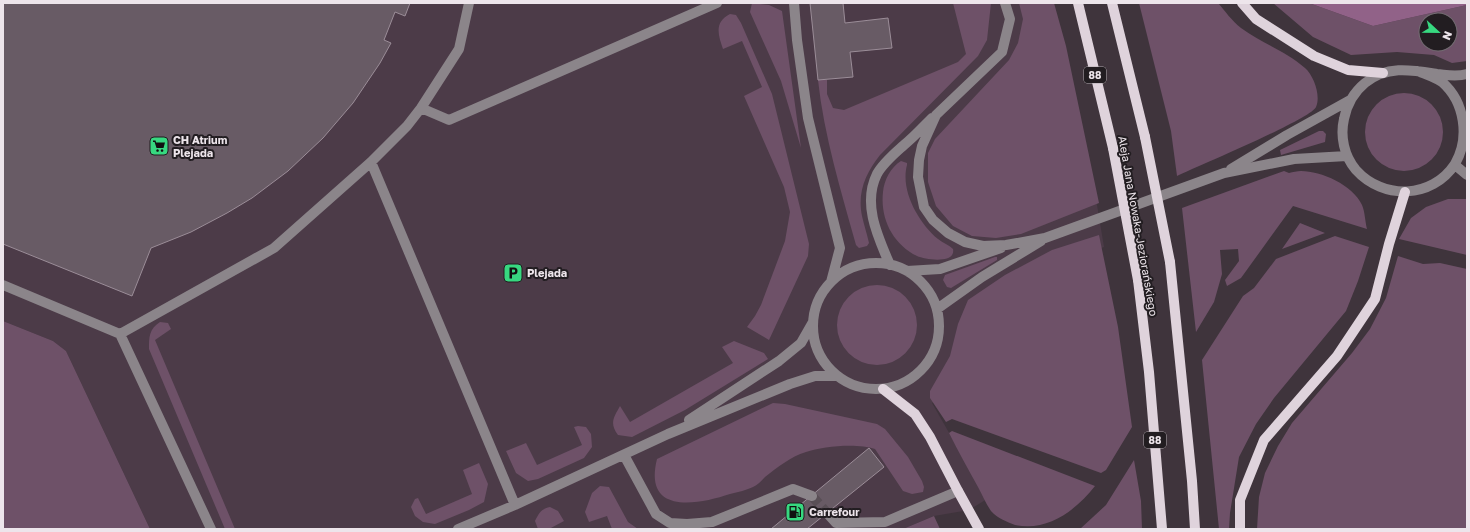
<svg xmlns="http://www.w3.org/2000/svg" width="1470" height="532" font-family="'Golos Text',sans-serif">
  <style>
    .built { fill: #4c3b48 }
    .green { fill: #6e5168; fill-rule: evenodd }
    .forest { fill: #916288 }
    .building { fill: #685b65; stroke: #9b8d98 }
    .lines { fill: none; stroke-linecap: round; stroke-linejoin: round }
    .minor-tunnel { stroke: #594f56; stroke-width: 10; stroke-dasharray: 10 5; stroke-linecap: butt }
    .minor { stroke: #8b858a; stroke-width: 10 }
    .major { stroke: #dfd3dc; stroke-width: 10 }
    .major-bridge { stroke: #dfd3dc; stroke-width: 10 }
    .labels { text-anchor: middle; stroke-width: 4; stroke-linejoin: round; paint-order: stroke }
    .shield { fill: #221d21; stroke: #b0a9ae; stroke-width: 1 }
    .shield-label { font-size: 10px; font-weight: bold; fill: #ede5eb }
    .poi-label { font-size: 11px; font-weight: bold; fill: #ede5eb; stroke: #221d21; text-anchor: start }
    .street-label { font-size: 11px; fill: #ede5eb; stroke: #221d21 }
  </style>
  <rect width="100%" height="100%" fill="#3f343c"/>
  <path class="built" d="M3,3H1049L1089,157L1104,247L1036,271L947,391L932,403L987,499L969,510L934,516L903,529H150L66,351L53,341L3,321Z"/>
  <path class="green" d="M752,3L769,5L782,11L801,148L781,81L750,12Z
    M953,3H991L987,40L978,56L880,155C866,173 857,192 862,216C864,225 867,234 869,243L867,246L859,248L856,245C841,191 824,136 818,80H827V94L833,108L844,110L958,62L966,54Z
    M1019,3H1054L1066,46L1099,203L1021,234L996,238L972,236L953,226L936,206L928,182V153L935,139L1009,60L1018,43L1023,19Z
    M1139,3H1218C1225,11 1232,21 1241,28C1261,43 1286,51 1305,68C1314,76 1321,96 1316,107C1311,119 1196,167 1177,176L1171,131Z
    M1273,3H1309L1373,26L1467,5V61L1452,63L1434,55L1397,52L1351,55L1313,37ZM1426,20H1450V44H1426Z
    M730,14L736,15L741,23L772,94L809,244L808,256L769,340L747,327L755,316L761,305L785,241L790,212L784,187L744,96L762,87L742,41L723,49C718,35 714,22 730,14Z
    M1365 132a39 39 0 1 1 78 0a39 39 0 1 1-78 0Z
    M1319,131H1323L1326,134L1325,142L1281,155L1280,150Z
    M901,161L907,163V165C900,191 919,223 938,239C943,243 949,245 953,249C956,264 926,260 917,256C893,244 880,219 883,192C884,180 891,167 901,161Z
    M1284,171L1289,173C1293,172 1297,171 1301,171C1321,171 1353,185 1362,205C1365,212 1365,221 1367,229L1293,206L1241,278L1227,286L1225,280L1239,261L1238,249L1220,250L1222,274L1214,302L1196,332L1182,208Z
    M1448,199H1467V255L1399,239L1411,218L1426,207Z
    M1300,223L1325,233L1282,249Z
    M1099,235L1118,327L1132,427L1106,470L1101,473L952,419L946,422L930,398V391L950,356L958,324L968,300L1005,275L1052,250Z
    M1335,236L1369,247L1358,281L1346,311L1274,398L1256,424L1239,457L1230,513L1229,529H1219L1202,360L1243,296L1254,288L1276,259Z
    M1398,256L1423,264L1440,263L1467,269V529H1257L1259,497L1265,473L1278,446L1292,423L1352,353L1370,329L1386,298Z
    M995,257H997V260L951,288L947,287L943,280L945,275Z
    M837 325a40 40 0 1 1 80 0a40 40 0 1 1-80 0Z
    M3,321L53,341L66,351L150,529H3Z
    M160,322L168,323L171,329L155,340L235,529H225L149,349C149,337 149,329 160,322Z
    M734,341L764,353L768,359L685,410L632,437L618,435C609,423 614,417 620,406L630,422L733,363L722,347Z
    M773,403L785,404L877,424L885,429L908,457L922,481L924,487L923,492L912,494L903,491L875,449C858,443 823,446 806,452C790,457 778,467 765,477C762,480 758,485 753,487C747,490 738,492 730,494C697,505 643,515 657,459Z
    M578,426L586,427L591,434L592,447L584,458L538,479L528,481L516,473L506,451L526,443L537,465L582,445L574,427Z
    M952,431L1095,486C1076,510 1048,532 1015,525C1007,522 997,518 991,511C986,504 982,494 978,487C968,469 958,451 949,433Z
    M1134,460L1141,501L1142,529H1080L1106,505Z
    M479,463L488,484L484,502L469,510L435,524L423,522L415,516L411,507L415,499L418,498L426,514L472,494L463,470Z
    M600,486L609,487L628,522L638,529H612L607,516L589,522L585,512L592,493Z
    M550,507L558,511L564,521L549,529H538L535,521C539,513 541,509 550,507Z
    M934,516L940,529H903Z"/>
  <path class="forest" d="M1309,3H1467V5L1373,26Z"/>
  <path class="building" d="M3,3H410L405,16L395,12L384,40L391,43L380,63L353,103L323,138L288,171L252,198L227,213L191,232L151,248L132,296L3,244Z
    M810,3H843L845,23L888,18L892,48L850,52L853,77L818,80Z
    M869,448L884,467L807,529H771Z"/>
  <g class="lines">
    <path class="minor-tunnel" d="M812,496L827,513"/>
    <path class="minor" d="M794,3L797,40L808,118L840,248L831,282
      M1005,3L1010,19L1002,52L936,115L922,146L919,160L918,177L924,207L933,220L948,233L965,242L983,246L1006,245L1045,238L1224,173L1294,159L1347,156
      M1417,71C1426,74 1434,77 1442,82C1465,102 1470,138 1455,164C1432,199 1383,200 1356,170C1344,156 1340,136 1344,119C1347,104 1354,92 1365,83C1387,65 1412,70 1437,74C1448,75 1456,77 1467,74
      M421,108L449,120L717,3
      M371,162L515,505
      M1455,165L1467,175
      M1231,169L1287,135L1350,100
      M813 326a63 63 0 1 1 126 0a63 63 0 1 1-126 0Z
      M890,265C878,237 862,204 877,174C883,163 894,154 904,145C914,137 923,127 932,118
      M907,271L940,269L1001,248
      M3,285L120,334L211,529
      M937,309L982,277L1041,241
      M120,334L274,248L371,162L407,126L421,108L459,49L469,3
      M689,420L779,361L801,343L813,322
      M624,455L656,514L670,523L687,524L712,522L793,489L812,496
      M827,513L836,523L885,522L958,491
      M458,529L515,505L668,434L790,384L815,376H837"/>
    <path class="major" d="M1078,3L1113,148
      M1112,3L1145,137
      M1242,3L1256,19L1314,56L1348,70L1383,73
      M1170,262L1192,481L1195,529
      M1138,280L1149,372L1162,529
      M883,389L915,414L930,437L958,491L979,529
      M1240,529V500L1264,440L1337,356L1375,299L1389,244L1405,192"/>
    <path class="major-bridge" d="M1145,137L1170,262
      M1113,148L1138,280"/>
  </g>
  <defs>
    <symbol id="supermarket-square" viewBox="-11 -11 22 22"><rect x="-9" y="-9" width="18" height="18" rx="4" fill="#37d880" stroke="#221d21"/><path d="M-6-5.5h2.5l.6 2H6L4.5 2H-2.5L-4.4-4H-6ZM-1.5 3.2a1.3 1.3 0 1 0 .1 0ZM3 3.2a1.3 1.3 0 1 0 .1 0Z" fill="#111"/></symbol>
    <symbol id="parking-square" viewBox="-11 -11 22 22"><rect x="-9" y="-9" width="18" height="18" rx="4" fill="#37d880" stroke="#221d21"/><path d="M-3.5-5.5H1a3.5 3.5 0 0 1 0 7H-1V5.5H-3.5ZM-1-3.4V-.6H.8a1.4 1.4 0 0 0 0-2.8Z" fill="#111"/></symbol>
    <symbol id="fuel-square" viewBox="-11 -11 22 22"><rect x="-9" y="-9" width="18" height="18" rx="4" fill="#37d880" stroke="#221d21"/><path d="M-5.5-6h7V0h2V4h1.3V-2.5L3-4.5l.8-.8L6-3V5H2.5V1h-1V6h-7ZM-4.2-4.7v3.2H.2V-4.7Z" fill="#111"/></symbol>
  </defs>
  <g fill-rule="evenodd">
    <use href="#supermarket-square" x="148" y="135" width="22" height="22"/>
    <use href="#parking-square" x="502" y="262" width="22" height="22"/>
    <use href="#fuel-square" x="784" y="501" width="22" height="22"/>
  </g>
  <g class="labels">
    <g class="shield">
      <rect x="1084" y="67" width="22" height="16" rx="3"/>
      <rect x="1144" y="432" width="22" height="16" rx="3"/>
    </g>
    <g class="shield-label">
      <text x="1095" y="79">88</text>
      <text x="1155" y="444">88</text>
    </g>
    <g class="poi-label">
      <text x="173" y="144">CH Atrium<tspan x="173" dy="13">Plejada</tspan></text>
      <text x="527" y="277">Plejada</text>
      <text x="809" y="516">Carrefour</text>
    </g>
    <g class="street-label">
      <text transform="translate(1138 226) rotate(80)" y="4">Aleja Jana Nowaka-Jeziorańskiego</text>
    </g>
  </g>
  <rect width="1470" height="532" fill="none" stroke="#ede5eb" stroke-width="8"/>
  <g transform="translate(1438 32) rotate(112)"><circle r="19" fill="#221d21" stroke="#736d72"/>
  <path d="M0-3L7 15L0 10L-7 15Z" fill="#37d880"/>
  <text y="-6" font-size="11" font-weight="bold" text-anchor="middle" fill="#ede5eb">N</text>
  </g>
</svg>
